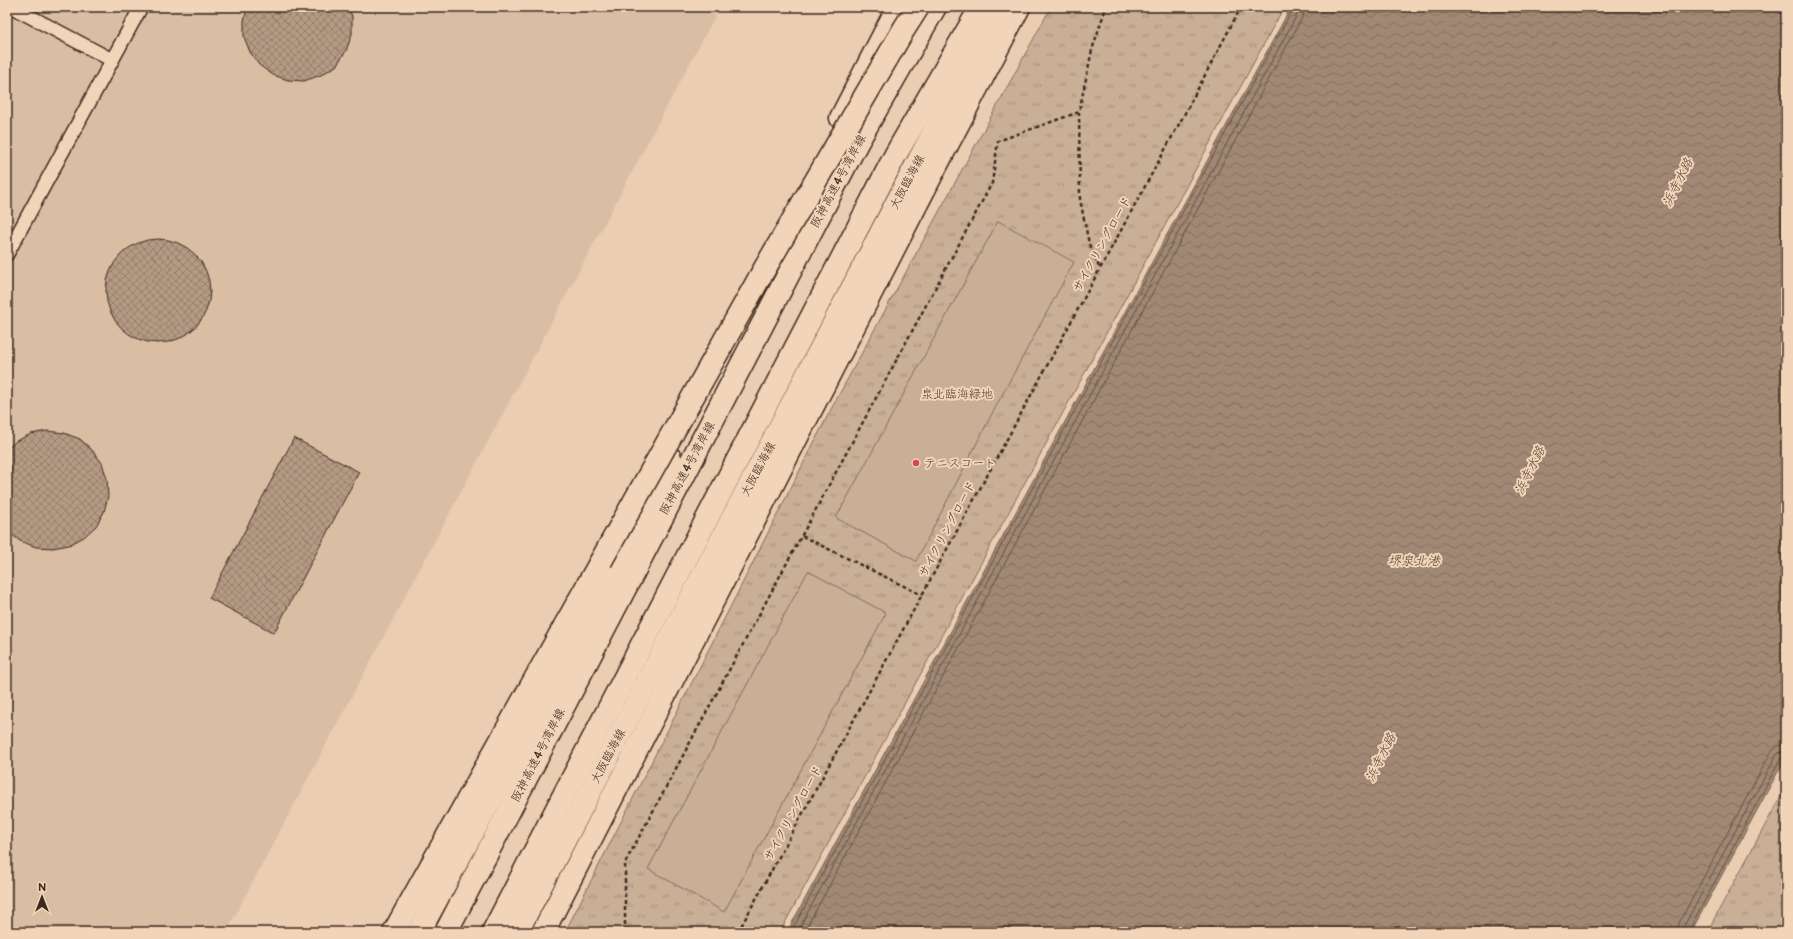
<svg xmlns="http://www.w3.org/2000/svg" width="1793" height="939" font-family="'Balsamiq Sans','Klee One',sans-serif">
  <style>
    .built { fill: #dabea4 }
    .park { fill: url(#park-tufts); stroke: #826c5a }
    .pitch { fill: #caaf97; stroke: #826c5a }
    .water { fill: url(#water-waves); stroke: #786252 }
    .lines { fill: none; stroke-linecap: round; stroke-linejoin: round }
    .shore { stroke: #635040; stroke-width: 1 }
    .building { fill: url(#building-cross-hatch); stroke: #3b2a1e }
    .service-casing { stroke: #3b2a1e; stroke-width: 16 }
    .primary-casing { stroke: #3b2a1e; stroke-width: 25 }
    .motorway-casing { stroke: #3b2a1e; stroke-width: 25 }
    .path { stroke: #3b2a1e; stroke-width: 2.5; stroke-dasharray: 4 3; stroke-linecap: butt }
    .service { stroke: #f2d4b8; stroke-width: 13 }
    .primary { stroke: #f2d4b8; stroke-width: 22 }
    .motorway { stroke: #f2d4b8; stroke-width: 22 }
    .motorway-bridge-casing { stroke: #3b2a1e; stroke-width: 25; stroke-linecap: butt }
    .motorway-bridge { stroke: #f2d4b8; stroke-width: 22 }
    .poi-dot { fill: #d1495b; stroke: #f2d4b8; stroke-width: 1.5 }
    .labels { text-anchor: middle; stroke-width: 4; stroke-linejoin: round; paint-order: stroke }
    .street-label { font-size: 12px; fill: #3b2a1e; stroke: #f2d4b8 }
    .park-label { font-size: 12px; fill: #503e30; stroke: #f2d4b8 }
    .poi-label { font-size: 12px; fill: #3b2a1e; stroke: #f2d4b8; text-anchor: start }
    .water-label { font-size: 13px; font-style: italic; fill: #544234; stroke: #f2d4b8 }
  </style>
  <defs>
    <pattern id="park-tufts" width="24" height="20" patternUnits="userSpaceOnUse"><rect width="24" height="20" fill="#caaf97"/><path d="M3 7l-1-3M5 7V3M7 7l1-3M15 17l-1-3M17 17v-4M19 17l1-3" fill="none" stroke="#a58f7b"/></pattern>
    <pattern id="water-waves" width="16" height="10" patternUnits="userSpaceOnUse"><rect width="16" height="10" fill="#a08874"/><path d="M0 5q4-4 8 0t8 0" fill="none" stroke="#846f5f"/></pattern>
    <pattern id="building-cross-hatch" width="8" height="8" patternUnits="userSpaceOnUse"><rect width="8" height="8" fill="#b49a84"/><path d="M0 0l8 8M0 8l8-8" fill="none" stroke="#947e6b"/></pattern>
  </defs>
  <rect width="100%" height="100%" fill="#ebcdb2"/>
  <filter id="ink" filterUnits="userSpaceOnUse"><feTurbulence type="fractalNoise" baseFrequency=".025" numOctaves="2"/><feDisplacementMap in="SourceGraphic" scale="8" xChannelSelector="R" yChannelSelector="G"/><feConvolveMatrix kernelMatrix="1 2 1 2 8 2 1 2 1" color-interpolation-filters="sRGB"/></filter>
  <g filter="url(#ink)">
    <path class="built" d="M7,7H720L226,932H7Z"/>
    <path class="park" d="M1051,7H1284L780,932H565L829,413Z
      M1786,787V932H1707Z"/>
    <path class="pitch" d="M998,221L1074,262L995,408L916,561L836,518Z
      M808,571L886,613L724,912L648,869Z"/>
    <path class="water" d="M1291,7H1786V757L1691,932H787Z"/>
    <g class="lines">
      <path class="shore" d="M791,932L1294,7
        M797,932L1298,13L1299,7
        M804,932L1303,16L1305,7
        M1677,932L1679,923L1771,752L1778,746L1786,745
        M1683,932L1684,926L1776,756L1780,752L1786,751
        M1688,932L1781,758L1786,756"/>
    </g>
    <path class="building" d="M247,7H348L352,16V34L346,51L336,66L321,75L304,81L288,80L273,75L259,65L250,52L244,37V21Z
      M106 291a52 52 0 1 1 104 0a52 52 0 1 1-104 0Z
      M47,431L64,433L80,439L92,450L102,463L107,479L108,496L104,512L96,526L84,537L69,545L53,548L36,547L20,541L7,531V449L16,441L31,434Z
      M294,438L359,472L274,633L209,598Z"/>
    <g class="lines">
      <defs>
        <path id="service" d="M12,7L112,60
          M7,254L141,7"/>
        <path id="primary" d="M841,118L898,7
          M419,932L600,597L670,458
          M517,932L916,165L1001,7"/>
        <path id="motorway" d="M394,932L601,561
          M446,932L858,141L935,7
          M493,932L896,154L981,7
          M543,932L932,174L1019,7"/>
      </defs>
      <use href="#service" class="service-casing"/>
      <use href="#primary" class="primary-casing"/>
      <use href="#motorway" class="motorway-casing"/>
      <path class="path" d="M1099,267L1089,244L1080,199L1079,112L1092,50L1106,7
        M802,536L922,595
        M625,932V863L992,183L998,141L1079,112
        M738,932L1185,113L1241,7"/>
      <use href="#service" class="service"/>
      <use href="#primary" class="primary"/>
      <use href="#motorway" class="motorway"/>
      <defs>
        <path id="motorway-bridge" d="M601,561L761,275L904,29L918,7"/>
      </defs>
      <use href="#motorway-bridge" class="motorway-bridge-casing"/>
      <use href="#motorway-bridge" class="motorway-bridge"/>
    </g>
  </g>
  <circle class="poi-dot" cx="916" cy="463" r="4"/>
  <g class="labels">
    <g class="street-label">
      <text transform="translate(838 181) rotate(-62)" y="4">阪神高速4号湾岸線</text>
      <text transform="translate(907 182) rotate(-62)" y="4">大阪臨海線</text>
      <text transform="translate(1102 244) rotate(-61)" y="4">サイクリングロード</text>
      <text transform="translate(687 468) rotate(-62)" y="4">阪神高速4号湾岸線</text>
      <text transform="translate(758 469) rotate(-62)" y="4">大阪臨海線</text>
      <text transform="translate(947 529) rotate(-62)" y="4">サイクリングロード</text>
      <text transform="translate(538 755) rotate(-63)" y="4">阪神高速4号湾岸線</text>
      <text transform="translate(608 756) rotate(-62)" y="4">大阪臨海線</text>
      <text transform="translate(793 813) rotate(-61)" y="4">サイクリングロード</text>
    </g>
    <g class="park-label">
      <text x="957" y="398">泉北臨海緑地</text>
    </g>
    <g class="poi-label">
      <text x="924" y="467">テニスコート</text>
    </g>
    <g class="water-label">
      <text transform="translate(1677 182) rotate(-63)" y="5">浜寺水路</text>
      <text transform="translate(1529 470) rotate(-63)" y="5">浜寺水路</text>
      <text x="1414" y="565">堺泉北港</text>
      <text transform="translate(1380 757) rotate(-63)" y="5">浜寺水路</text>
    </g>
  </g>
  <rect width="1793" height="939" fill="none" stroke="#f2d4b8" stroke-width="24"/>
  <rect x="12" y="12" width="1769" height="915" fill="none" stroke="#3b2a1e" stroke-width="1.5" filter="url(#ink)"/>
  <g transform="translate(42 897)" stroke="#f2d4b8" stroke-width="3" paint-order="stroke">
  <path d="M0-3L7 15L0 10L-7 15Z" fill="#3b2a1e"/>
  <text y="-6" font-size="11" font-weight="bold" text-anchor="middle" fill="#3b2a1e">N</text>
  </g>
</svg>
